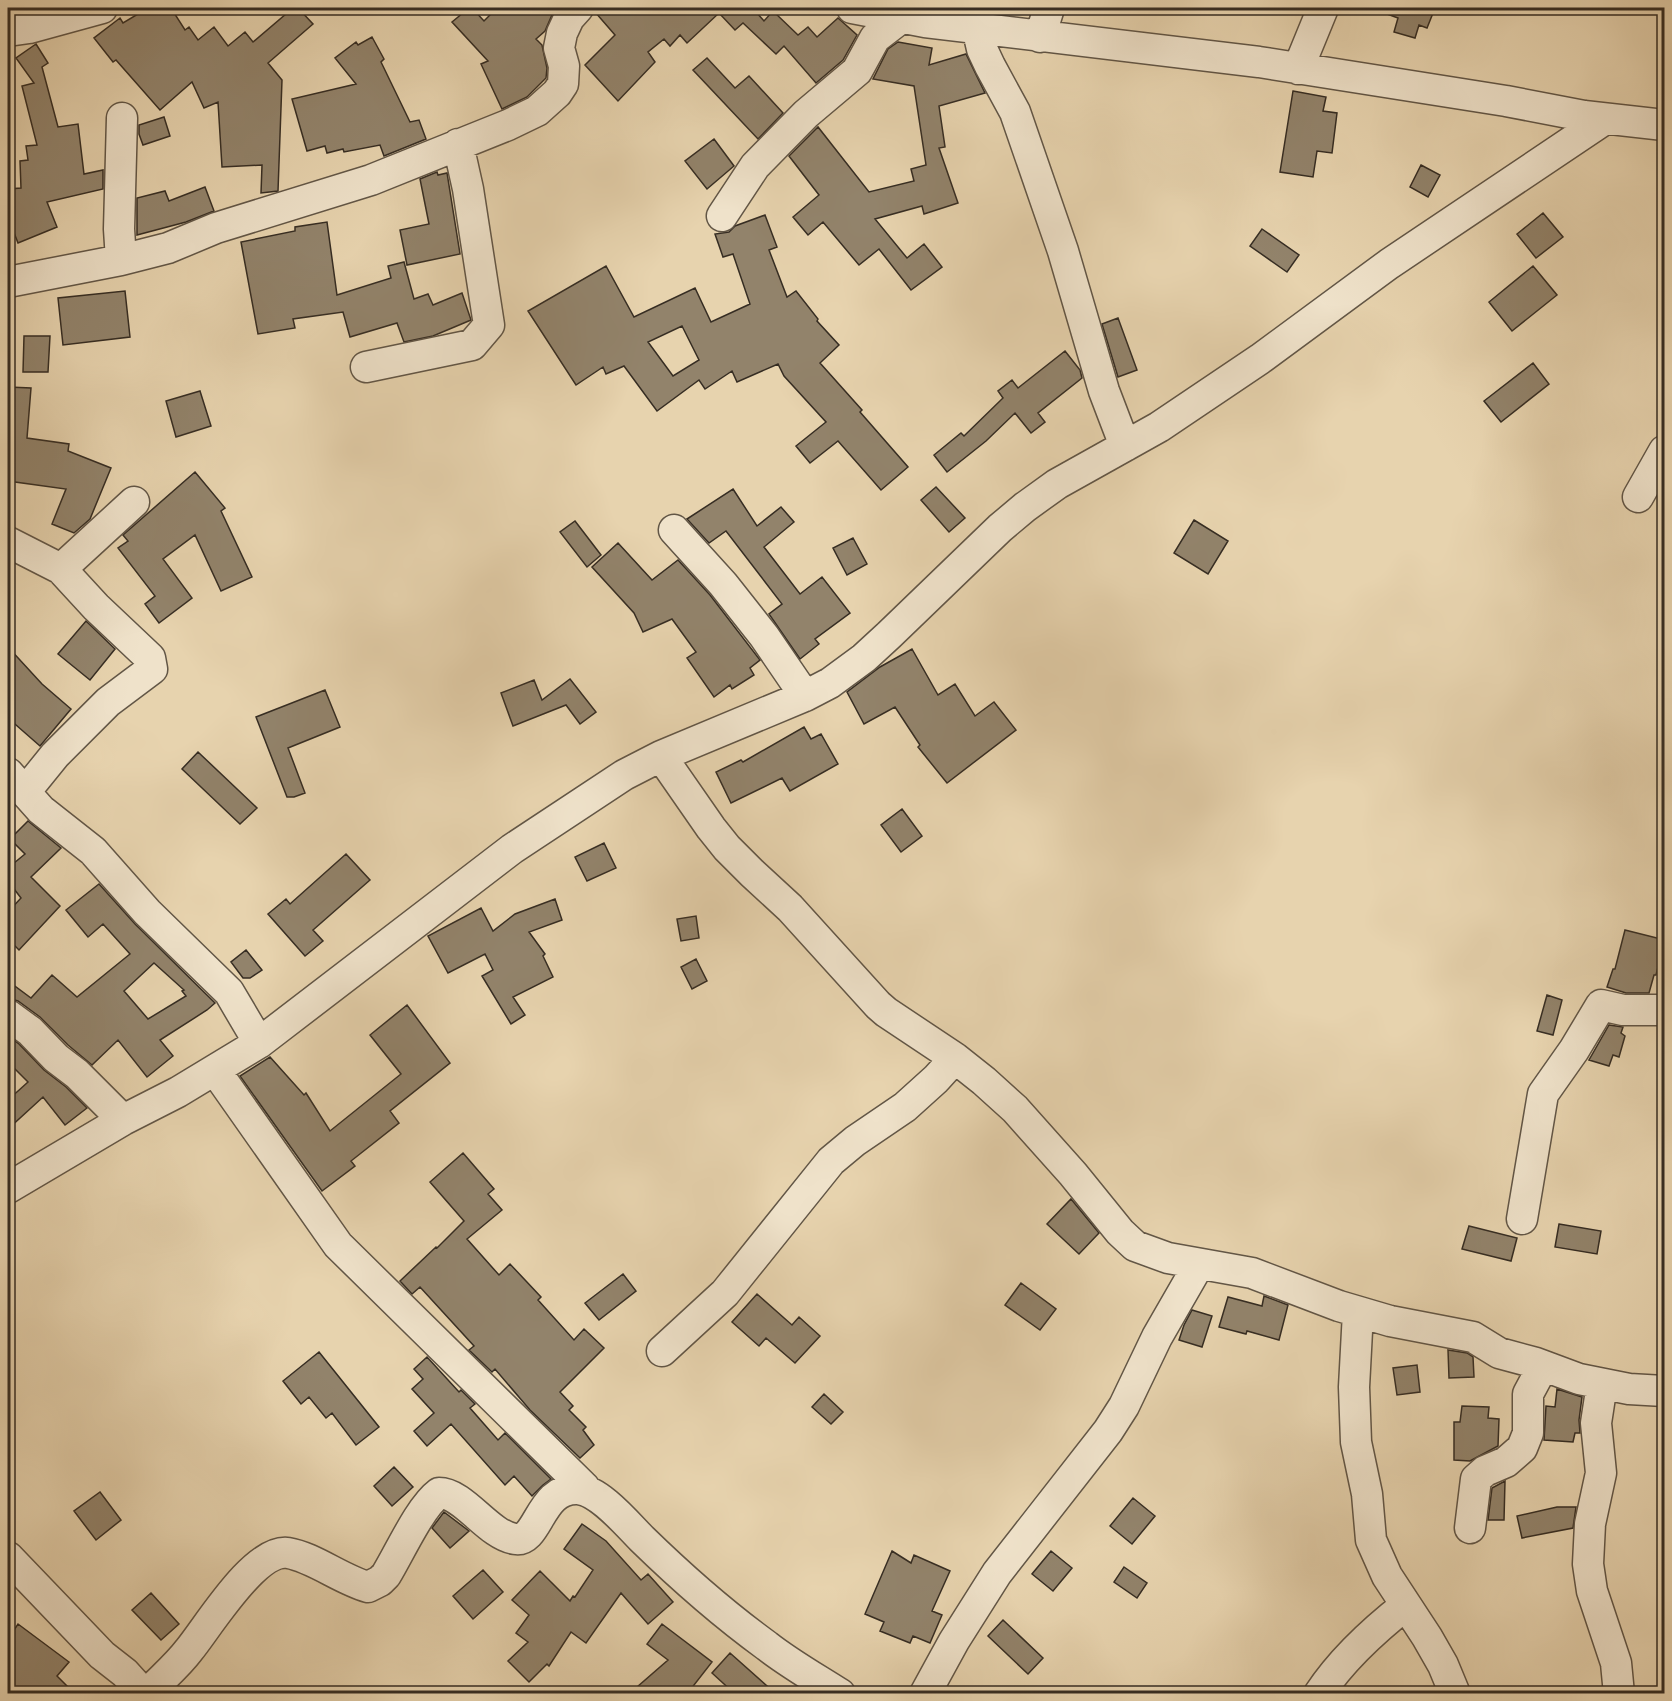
<svg xmlns="http://www.w3.org/2000/svg" width="1672" height="1701" font-family="'Libre Caslon Text',serif">
  <style>
    .building { fill: #92836b; stroke: #362d23; stroke-width: 1.5; fill-rule: evenodd }
    .lines { fill: none; stroke-linecap: round; stroke-linejoin: round }
    .minor-casing { stroke: #625646; stroke-width: 33 }
    .minor { stroke: #efe2ca; stroke-width: 30 }
  </style>
  <rect width="100%" height="100%" fill="#e7d3ae"/>
  <filter id="stains"><feTurbulence type="fractalNoise" baseFrequency=".00333" numOctaves="4"/><feColorMatrix values="0 0 0 0 .2 0 0 0 0 .09 0 0 0 0 .02 0 0 0 .5 -.17"/></filter>
  <radialGradient id="worn" r=".72"><stop offset=".6" stop-color="#630" stop-opacity="0"/><stop offset="1" stop-color="#630" stop-opacity=".3"/></radialGradient>
  <path class="building" d="M148,8H171L185,30L189,27L198,40L214,27L228,46L245,32L253,42L293,8H298L313,24L268,63L282,80L278,191L261,193L262,165L222,167L218,102L204,108L192,82L160,110L116,60L113,62L94,38L120,18L123,23Z
    M469,8H472L484,21L497,8H555L545,31L536,39L542,45L547,68L546,78L527,97L502,109L481,64L488,61L452,22Z
    M595,8H761L756,12L764,21L773,11L798,35L808,27L817,37L838,18L857,35L843,60L816,83L784,46L776,54L743,23L735,30L719,13L687,43L680,35L670,46L664,39L648,52L655,62L618,101L585,65L615,35L595,12Z
    M1376,8H1435L1427,28L1419,25L1415,38L1394,32L1398,18L1376,10Z
    M372,37L384,59L381,62L410,122L419,120L426,139L384,156L380,145L344,152L343,149L327,153L325,146L307,151L292,99L356,84L335,58L356,42L358,45Z
    M898,42L932,48L929,65L966,54L985,93L939,106L945,147L939,148L958,203L924,214L922,206L875,219L907,258L924,244L942,267L911,290L879,249L859,265L823,222L808,235L793,217L819,195L789,156L818,127L869,192L914,181L911,169L926,165L914,86L873,79L888,49Z
    M36,44L48,63L42,67L58,127L78,124L84,174L103,170V189L47,202L57,227L18,243L8,217V189L21,188L20,161L28,160L26,146L37,145L22,86L34,83L16,58Z
    M707,58L735,88L749,76L783,113L758,139L693,70Z
    M1293,91L1326,97L1323,111L1337,113L1332,153L1317,151L1313,177L1280,172Z
    M164,117L170,136L143,145L139,134V125Z
    M714,139L734,166L707,189L685,161Z
    M1421,165L1440,175L1428,197L1410,187Z
    M437,172L438,175L447,173L460,254L407,265L400,230L429,224L420,179Z
    M205,187L214,211L186,222L137,235V198L165,191L169,201Z
    M1543,213L1563,237L1536,258L1517,234Z
    M765,215L777,247L769,250L787,297L796,291L818,319L817,321L839,345L820,363L862,410L860,412L908,467L881,490L838,441L810,463L796,446L826,422L784,376L778,364L737,382L732,371L705,389L699,380L657,411L624,366L606,374L603,367L576,385L528,311L606,266L634,317L695,288L711,322L750,304L733,254L723,257L715,234L729,232L735,226ZM682,326L699,360L673,376L648,342Z
    M327,222L337,295L391,278L388,266L404,262L414,299L428,294L433,305L462,293L471,320L433,336L404,342L397,323L350,337L343,312L293,319L295,328L258,334L241,242L295,231V227Z
    M1262,229L1299,255L1287,272L1250,246Z
    M1533,266L1557,295L1512,331L1489,302Z
    M125,291L130,337L63,345L58,298Z
    M1118,318L1137,370L1118,377L1102,324Z
    M24,336H50L48,372H23Z
    M1065,351L1080,370L1082,378L1038,413L1045,422L1031,433L1015,413L986,441L947,472L934,455L961,433L964,436L1003,398L998,391L1012,380L1018,388Z
    M1533,363L1549,384L1501,422L1484,401Z
    M8,387L31,388L27,438L69,444L68,451L111,468L90,519L74,533L52,524L66,489L8,481Z
    M200,391L211,426L176,437L166,401Z
    M195,472L225,508L221,511L252,577L221,591L195,535L163,559L192,598L159,623L145,604L155,596L118,548L128,541L123,535Z
    M936,487L965,518L949,532L921,500Z
    M733,489L757,526L781,507L794,522L764,547L800,594L822,577L850,613L815,639L819,644L800,659L769,614L782,604L726,531L709,543L687,519Z
    M1194,520L1228,541L1208,574L1174,553Z
    M575,521L601,555L587,567L560,532Z
    M853,538L867,564L847,575L833,548Z
    M618,543L652,580L678,560L710,595L760,660L750,668L754,675L732,689L730,685L714,697L687,658L696,652L672,619L643,632L634,613L592,567Z
    M86,621L115,649L90,680L58,654Z
    M8,647L42,684L71,709L40,746L8,718Z
    M912,649L938,695L955,684L975,716L994,702L1016,730L947,783L918,747L920,745L895,707L864,724L847,692L880,667Z
    M570,679L596,712L580,724L566,705L513,726L501,693L534,680L542,700Z
    M325,690L340,727L288,748L305,793L294,797H287L256,717Z
    M804,727L811,739L821,734L838,764L790,791L782,778L731,803L716,772L741,760L743,762Z
    M198,752L257,808L240,824L182,769Z
    M902,809L922,836L901,852L881,825Z
    M28,821L61,848L31,877L60,906L19,950L8,939V912L21,898L8,881V868L25,854L10,839Z
    M604,843L616,868L587,881L575,857Z
    M346,854L370,880L313,930L323,941L305,956L268,914L286,899L290,904Z
    M99,884L135,924L215,1003L207,1010L160,1040L173,1056L147,1077L118,1040L92,1065L68,1045L40,1017L18,1001L8,998V981L31,998L52,975L77,997L130,954L103,924L88,937L66,910ZM154,963L184,990L182,991L186,996L148,1019L124,991Z
    M555,899L562,920L529,932L545,954L543,956L553,977L513,997L525,1015L511,1024L482,976L493,970L485,954L448,973L428,936L481,908L493,931L515,914Z
    M696,916L699,938L681,941L677,919Z
    M1625,930L1665,940L1656,975H1654L1649,993H1626L1607,987L1613,969H1615Z
    M246,950L262,970L250,978H243L231,962Z
    M696,959L707,981L692,989L681,967Z
    M1547,995L1562,1000L1553,1035L1537,1031Z
    M407,1005L450,1063L390,1111L399,1123L351,1161L355,1166L322,1191L240,1076L270,1057L304,1095L306,1093L330,1131L401,1074L370,1035Z
    M1609,1025L1623,1027L1621,1033L1625,1036L1619,1057L1613,1055L1609,1066L1589,1060Z
    M8,1036L19,1044L44,1070L66,1087L87,1108L65,1125L43,1097L8,1129V1100L28,1082L8,1062Z
    M463,1153L494,1189L488,1194L502,1210L467,1239L499,1275L510,1264L541,1297L538,1300L574,1340L584,1329L604,1348L560,1392L573,1406L569,1410L586,1427L583,1430L594,1445L580,1458L530,1410L495,1369L492,1372L469,1350L474,1346L420,1287L412,1294L400,1281L436,1247L437,1248L464,1221L430,1182Z
    M1071,1199L1099,1233L1079,1254L1047,1224Z
    M1559,1224L1601,1231L1597,1254L1555,1247Z
    M1469,1226L1517,1238L1511,1261L1462,1249Z
    M623,1274L636,1291L599,1320L585,1303Z
    M1021,1283L1056,1309L1040,1330L1005,1305Z
    M757,1294L792,1325L799,1317L820,1336L795,1363L766,1338L759,1346L732,1322Z
    M1264,1296L1288,1305L1279,1340L1247,1331L1246,1334L1219,1327L1228,1297L1262,1306Z
    M1192,1310L1212,1316L1202,1347L1179,1340L1184,1325Z
    M1448,1350L1467,1353L1473,1357L1474,1377L1449,1378Z
    M319,1352L379,1427L356,1445L332,1413L326,1418L309,1397L301,1404L283,1381Z
    M427,1357L459,1392L461,1390L475,1404L470,1408L498,1440L505,1433L551,1479L543,1485L532,1496L514,1476L505,1485L451,1424L427,1446L414,1431L434,1413L412,1389L423,1379L414,1369Z
    M1417,1365L1420,1392L1397,1395L1393,1368Z
    M1557,1389L1582,1397L1579,1420L1580,1433H1575L1573,1442L1544,1440L1546,1406L1555,1407Z
    M824,1394L843,1412L831,1424L812,1407Z
    M1462,1406L1489,1407L1488,1418L1499,1419L1498,1446L1470,1461L1454,1460V1422H1460Z
    M394,1467L413,1487L392,1506L374,1486Z
    M1505,1481L1504,1520H1488L1492,1488Z
    M100,1492L121,1520L96,1540L74,1511Z
    M1133,1498L1155,1516L1132,1544L1110,1526Z
    M1557,1507H1576L1573,1528L1522,1538L1517,1516Z
    M444,1512L469,1531L450,1548L432,1528Z
    M582,1524L606,1541L641,1580L648,1574L673,1602L648,1624L621,1593L586,1643L571,1632L549,1666L547,1664L529,1682L508,1661L528,1642L516,1633L529,1615L512,1600L540,1571L570,1601L573,1596L575,1597L593,1570L564,1549Z
    M892,1551L911,1563L914,1555L950,1571L932,1611L942,1615L930,1643L913,1636L910,1643L880,1631L884,1622L865,1614Z
    M1051,1551L1072,1568L1053,1591L1032,1574Z
    M1124,1567L1147,1583L1137,1598L1114,1582Z
    M483,1570L503,1592L473,1619L453,1596Z
    M151,1593L179,1624L161,1640L132,1610Z
    M1003,1620L1043,1658L1028,1674L988,1636Z
    M18,1624L69,1662L57,1676L75,1694H8V1639Z
    M662,1624L712,1662L687,1694H629L668,1660L647,1644Z
    M730,1653L776,1694H735L712,1673Z"/>
  <g class="lines">
    <defs>
      <path id="minor" d="M852,8L925,22L1259,62L1506,101L1584,116L1664,125
        M977,27L982,49L990,66L1015,112L1063,251L1104,391L1125,446
        M8,31L29,28L102,8
        M1040,37L1049,8
        M1298,69L1323,8
        M722,216L755,166L806,114L857,71L875,38L901,18
        M121,260L119,229L122,118
        M8,282L121,260L168,248L216,228L371,180L508,125L537,111L557,93L563,84L564,66L559,48L562,33L569,18L578,8
        M366,367L472,345L489,325L468,189L458,144
        M1638,497L1664,451
        M674,530L723,584L764,636L805,696
        M8,542L61,569
        M661,756L711,828L727,848L752,873L790,908L878,1005L886,1012L955,1058L984,1081L1015,1109L1073,1174L1120,1232L1135,1246L1168,1258L1252,1273L1339,1306L1390,1321L1473,1337L1499,1353L1536,1363L1579,1379L1629,1389L1664,1391
        M8,773L41,810L93,851L147,912L229,992L259,1043
        M25,792L55,755L108,702L152,669L150,658L96,607L61,569L134,502
        M8,1015L30,1031L56,1058L77,1074L123,1120
        M215,1070L338,1245L585,1488L584,1490
        M8,1188L123,1120L178,1092L259,1043L512,849L624,775L661,756L805,696L830,683L864,658L889,635L1000,528L1025,507L1057,484L1159,427L1260,359L1389,264L1605,119
        M1522,1219L1543,1094L1574,1050L1601,1005L1623,1010H1664
        M1358,1312L1354,1387L1356,1442L1367,1494L1371,1540L1387,1576L1427,1637L1443,1665L1455,1694
        M662,1351L725,1293L831,1161L855,1141L905,1107L936,1079L955,1058
        M1602,1384L1596,1423L1601,1473L1590,1524L1588,1564L1592,1591L1616,1663L1619,1694
        M1470,1528L1476,1479L1485,1471L1506,1462L1522,1448L1528,1433V1394L1543,1366
        M8,1557L102,1655L125,1673L144,1694
        M147,1694C161,1679 177,1666 189,1650C208,1627 255,1548 288,1553C313,1557 342,1580 368,1587L380,1581L386,1575C400,1552 420,1507 439,1493C464,1493 488,1535 515,1539C539,1543 539,1487 578,1489C600,1491 627,1524 642,1539C681,1577 723,1614 767,1646C790,1664 815,1678 840,1694
        M925,1694L954,1641L997,1573L1108,1431L1124,1406L1157,1337L1199,1264
        M1319,1694C1342,1659 1374,1630 1406,1605"/>
    </defs>
    <use href="#minor" class="minor-casing"/>
    <use href="#minor" class="minor"/>
  </g>
  <rect width="1672" height="1701" fill="none" stroke="#e7d3ae" stroke-width="30"/>
  <rect x="9" y="9" width="1654" height="1683" fill="none" stroke="#362d23" stroke-width="3"/>
  <rect x="15" y="15" width="1642" height="1671" fill="none" stroke="#362d23" stroke-width="1.5"/>
  <rect width="100%" height="100%" filter="url(#stains)"/>
  <rect width="100%" height="100%" fill="url(#worn)"/>
</svg>
